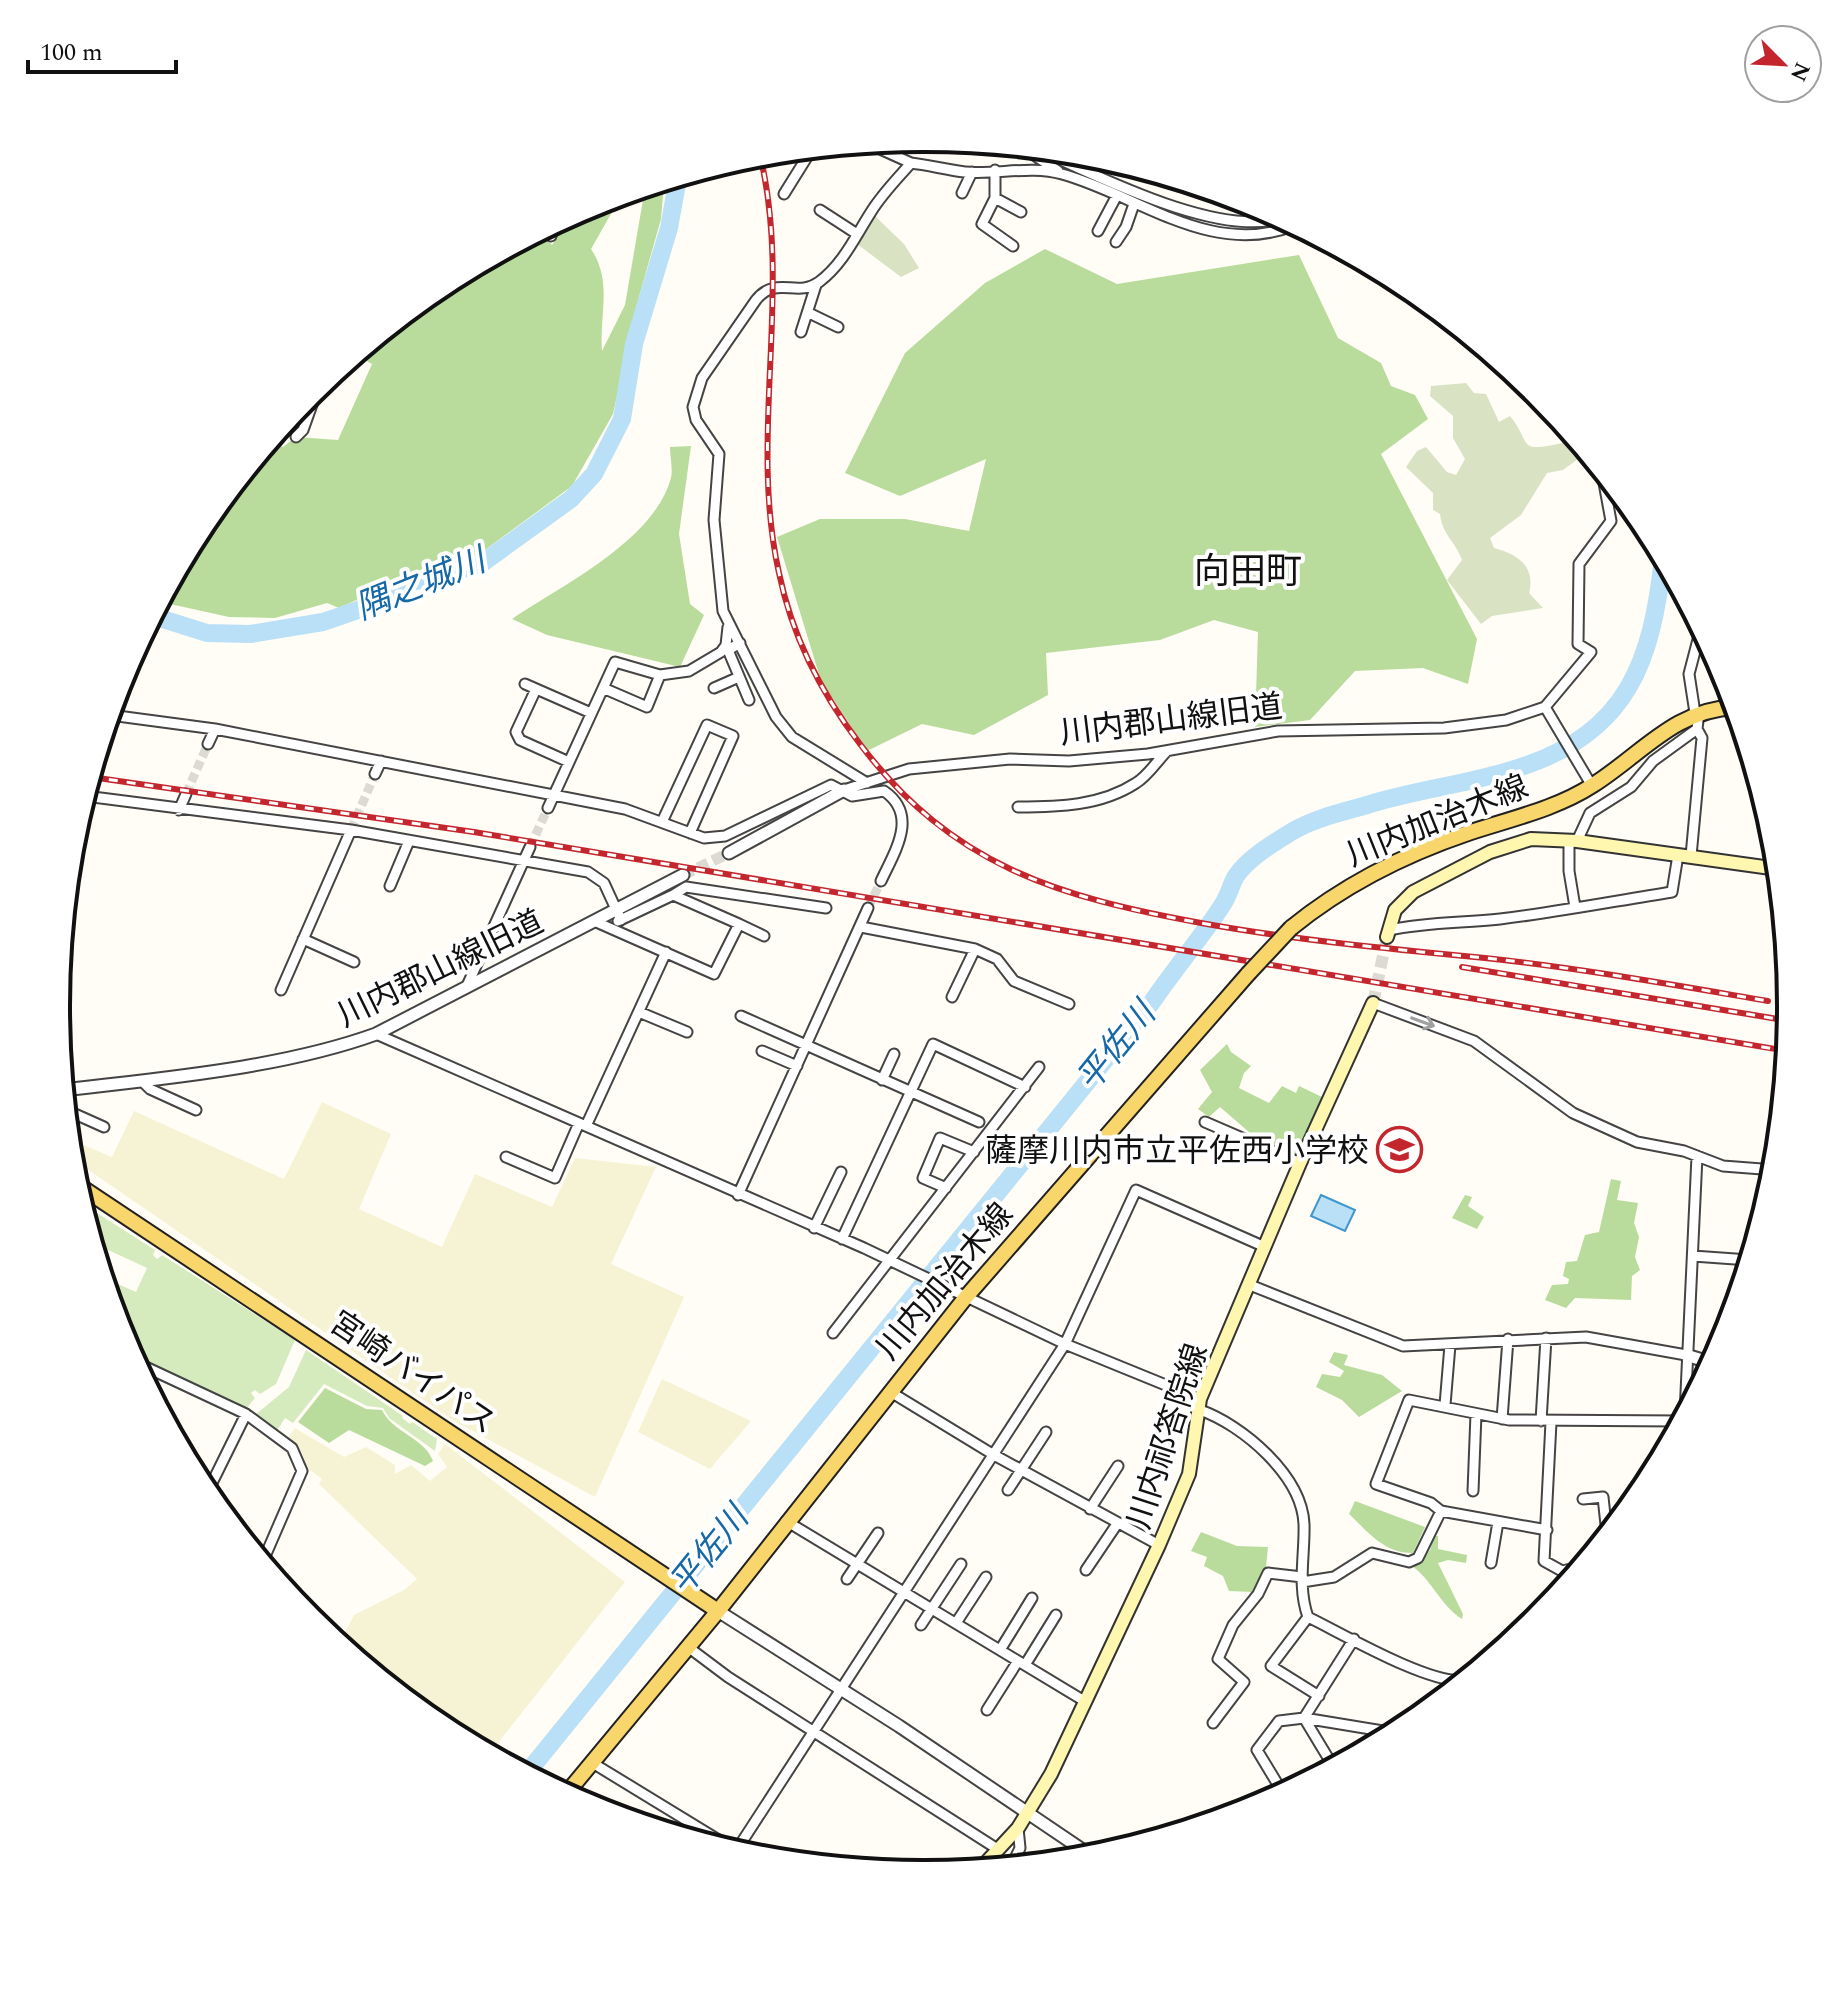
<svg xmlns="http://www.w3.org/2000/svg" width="1847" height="2012" font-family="Spectral,'Noto Sans JP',serif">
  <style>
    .farmland { fill: #f6f3d4 }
    .green { fill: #d5ebbd }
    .forest { fill: #b9dc9c }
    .cemetery { fill: #d9e3c4 }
    .water { fill: #b9e0f7; stroke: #3f96cf; stroke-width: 2 }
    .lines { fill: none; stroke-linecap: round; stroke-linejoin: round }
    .river { stroke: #b9e0f7; stroke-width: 18 }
    .minor-tunnel { stroke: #dbdad3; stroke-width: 9; stroke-dasharray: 9 4.5; stroke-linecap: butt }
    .tertiary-tunnel { stroke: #dbdad3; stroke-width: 11; stroke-dasharray: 11 5.5; stroke-linecap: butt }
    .secondary-tunnel { stroke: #dbdad3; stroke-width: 12; stroke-dasharray: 12 6; stroke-linecap: butt }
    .minor-casing { stroke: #444; stroke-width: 13 }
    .tertiary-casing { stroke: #444; stroke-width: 15 }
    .secondary-casing { stroke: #333; stroke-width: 16 }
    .primary-casing { stroke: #222; stroke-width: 18 }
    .minor { stroke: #fff; stroke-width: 9 }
    .tertiary { stroke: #fff; stroke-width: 11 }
    .secondary { stroke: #fff6b0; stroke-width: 12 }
    .primary { stroke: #f9d66b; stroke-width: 14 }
    .rail-casing { stroke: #c4262e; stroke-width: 6 }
    .rail { stroke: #fff; stroke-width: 3; stroke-dasharray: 9; stroke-linecap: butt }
    .primary-bridge-casing { stroke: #222; stroke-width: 18; stroke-linecap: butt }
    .primary-bridge { stroke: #f9d66b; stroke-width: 14 }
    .oneway { stroke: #a0a0a0 }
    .labels { text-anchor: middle; stroke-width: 8; stroke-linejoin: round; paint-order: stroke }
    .street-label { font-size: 32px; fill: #111; stroke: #fff }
    .poi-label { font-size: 32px; fill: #111; stroke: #fff; text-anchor: end }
    .water-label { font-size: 34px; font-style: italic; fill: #1768a6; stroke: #fff }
    .quarter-label { font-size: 36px; fill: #111; stroke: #fff }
    .rim { fill: none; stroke: #111; stroke-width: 4 }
  </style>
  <rect width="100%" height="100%" fill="#fffdf5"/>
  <path class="farmland" d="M322,1102L391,1134L359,1209L442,1247L475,1174L552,1207L575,1158L656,1167L611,1264L684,1297L595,1497L454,1421L71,1158L69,1139L112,1157L134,1111L284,1179Z
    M662,1379L751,1421L710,1469L638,1432Z
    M295,1428L344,1457L366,1447L395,1465V1474L411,1465L430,1481L447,1467L438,1454L445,1444L625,1582L490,1753L441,1727L346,1648L345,1633L354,1615L404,1590L417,1579L319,1484L322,1479L306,1467L302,1453L288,1438Z"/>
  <path class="green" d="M86,1206L155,1250L153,1255L157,1259L162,1255L295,1340L276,1384L260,1394L255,1390L251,1393L255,1398L246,1409L131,1355L122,1338L104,1278L136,1292L147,1268L93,1243L84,1211Z
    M306,1350L403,1416L402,1418L410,1424L412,1422L437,1439L435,1451L389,1418L383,1408L367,1406L324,1384L293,1423L285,1418L276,1432L255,1415L289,1387Z"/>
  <path class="forest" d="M664,183L661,219L637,304L613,414L572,486L474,558L429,567L339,608L327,603L275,618L229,617L161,602L202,524L270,441L283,447L296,437L338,440L372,364L356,355L407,313L419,319L427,297L442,284L544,230L543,237L552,245L570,216L595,203L594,209L612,212L591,249C613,282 599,315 602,351L625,305L645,188Z
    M1045,249L1117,284L1299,255L1338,338L1381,363L1391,386L1415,395L1428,419L1381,454L1477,639L1468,684L1423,668L1355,671L1310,720L1255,727L1258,632L1214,620L1160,640L1046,653L1048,695L974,735L922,724L867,751L821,681L777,537L820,519H905L969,531L986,459L900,496L845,473L905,353L985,283Z
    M691,446L679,534L690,604L704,615L680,667L547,635L512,619C562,585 654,541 671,478C673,469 670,457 670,447Z
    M1227,1044L1231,1052L1251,1066L1244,1073L1239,1088L1269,1103L1282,1086L1296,1093L1299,1086L1322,1097L1295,1156L1257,1139L1220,1107L1209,1117L1198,1109L1212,1092L1200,1070Z
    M1611,1179L1621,1181L1617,1200L1638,1203L1634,1223L1639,1237L1635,1257L1640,1270L1632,1276L1631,1300L1575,1298L1566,1308L1545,1300L1552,1285L1568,1284L1569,1279L1563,1276L1566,1262L1577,1261L1585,1235L1599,1232Z
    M1465,1195L1472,1197L1468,1206L1484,1217L1477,1229L1452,1218Z
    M1334,1352L1348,1355L1344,1365L1382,1375L1402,1391L1359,1417L1342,1400L1316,1387L1322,1374L1340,1377L1344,1371L1329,1362Z
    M325,1388L366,1409L382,1410C393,1433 424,1437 433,1461L425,1466L349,1430L329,1443L298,1422Z
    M1355,1501L1425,1527L1413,1553C1384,1553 1369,1533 1349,1514Z
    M1201,1532L1237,1546L1268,1547L1266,1567L1253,1592L1229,1591L1223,1576L1204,1566L1207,1557L1191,1551Z
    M1434,1536H1438V1549L1467,1555L1466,1563L1448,1560L1438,1563L1463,1614L1462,1619C1441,1606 1432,1580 1412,1566L1430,1550Z"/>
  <path class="cemetery" d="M875,216L904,244L919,268L901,277L857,244Z
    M1466,383L1474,393L1486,394L1499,422L1510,416C1532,442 1515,454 1562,443L1567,429L1586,453L1563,470L1547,473L1521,515L1490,538L1494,548C1517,554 1536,566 1529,593L1543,608L1492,616L1481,624L1447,580L1462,560C1456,542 1442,535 1440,514L1433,510V493L1406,467L1417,451L1426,447L1447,472L1456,475L1465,459L1453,438V416L1430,396L1431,386Z"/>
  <path class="water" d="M1321,1195L1355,1210L1345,1231L1311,1216Z"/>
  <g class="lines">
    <path class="river" d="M153,616L207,633L250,634L323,622L358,610L412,582L481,564L571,499L594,474L622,419L634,344L669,228L678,178
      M527,1773L1152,1002C1175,968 1202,937 1223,904C1229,895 1231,884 1236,876C1249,857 1274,843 1293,831C1315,818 1343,812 1367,805C1418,789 1471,784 1521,767C1628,732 1652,661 1663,558"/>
    <path class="minor-tunnel" d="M186,794L208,744
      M351,830L375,774
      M530,847L548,808
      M868,908L881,881"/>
    <path class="tertiary-tunnel" d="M683,875L729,853"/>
    <path class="secondary-tunnel" d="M1373,1003L1387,937"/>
    <defs>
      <path id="minor" d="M869,144L911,163
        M1025,149L1058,171
        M1039,150C1098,176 1218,238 1281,218
        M995,170V198L1021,212
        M962,193L972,172
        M784,194L812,149
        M620,197L630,193
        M995,198L982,224L1013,246
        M820,210L857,234
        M1098,231L1116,197
        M551,236L553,225
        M1116,242L1126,227L1134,204
        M809,313L838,327
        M801,332L816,285
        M296,437L303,430L319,385
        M740,643L728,650L749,700
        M525,684L591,713
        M603,688L647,707L660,675
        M714,688L739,677
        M536,689L516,732L520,740L569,762
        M1545,707L1591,652L1578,644L1579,564L1611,521L1602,472
        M1545,707L1592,786
        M1695,713L1689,674L1701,628
        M110,715L215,729L625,809L704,838L725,836L831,785L852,796L884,791C919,815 895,851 881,881
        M208,744L215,729
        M375,774L381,761
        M867,783L792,737L776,717L723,611L714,520L719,454L696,420L693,407L702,378L756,300C776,275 797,298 819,282C843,264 855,237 871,212C882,194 897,179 911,163C929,165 947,170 965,172C997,175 1031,165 1062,174C1138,195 1212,259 1295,225
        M844,790L909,769L1010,759L1069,761L1148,754L1278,731L1444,728L1506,720L1545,707
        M85,796L351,830L588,872L604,883L621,920
        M1018,807C1058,807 1101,806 1136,783C1148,776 1157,761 1167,751
        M548,808L615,662L660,675L689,671L721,652L726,645L728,627
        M179,810L186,794
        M662,822L707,725L733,736L690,833
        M1569,840V871L1575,907
        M1577,841L1590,813L1631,787L1653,761L1697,729
        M1691,856L1702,738L1697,729L1699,712
        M390,886L409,841
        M673,895L686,887L826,908
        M594,921L714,974L739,924L764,936
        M618,921L673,895L739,924
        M861,927L975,949L952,997
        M1389,930C1426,922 1462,923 1500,919C1558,912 1615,901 1672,892L1678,855
        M303,939L354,962
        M975,949L997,959L1014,981L1069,1004
        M466,988L530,847
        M281,990L351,830
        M1373,1003L1474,1041L1573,1113L1637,1142L1684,1151L1723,1166L1775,1170
        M639,1012L687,1032
        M741,1016L979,1122
        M376,1034L864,1248L1065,1344L1200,1399
        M762,1051L797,1066
        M882,1080L894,1054
        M142,1081L150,1089L196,1110
        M66,1110L104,1127
        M1205,1122L1300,1163
        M586,1126L666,952
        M506,1157L555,1178L579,1123
        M946,1188L923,1178L940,1138L974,1152
        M738,1195L868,908
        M814,1228L841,1172
        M842,1239L933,1044L1025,1087
        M1693,1256L1749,1260
        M1250,1285L1403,1346L1586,1337L1686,1355
        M833,1333L1039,1067
        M135,1362L246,1414L292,1448L302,1471L263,1561
        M889,1391L994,1455L1159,1545
        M1445,1405L1450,1345
        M1200,1410C1243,1425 1302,1476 1304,1524C1305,1555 1297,1586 1308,1617C1341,1633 1430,1685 1463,1680
        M1685,1414L1697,1156
        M1502,1419L1508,1339
        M1541,1421L1546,1338
        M1551,1422L1544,1561L1562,1571L1580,1567
        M1008,1490L1046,1432
        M1473,1491L1476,1414
        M207,1493L246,1414
        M1583,1499L1603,1497L1607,1534
        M1090,1509L1118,1466
        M786,1521L1086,1702
        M1547,1530L1441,1511L1431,1503L1376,1484L1409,1400L1509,1420L1681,1421
        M1491,1563L1498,1522
        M1086,1570L1117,1524
        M847,1579L878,1533
        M1302,1582L1334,1577L1372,1553L1409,1562L1418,1558L1441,1511
        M1308,1617L1271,1666L1319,1696
        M956,1623L986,1577
        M921,1625L961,1564
        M1354,1639L1304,1718L1395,1733
        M688,1647L728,1677L999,1850
        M1000,1650L1032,1598
        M1025,1665L1056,1615
        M987,1710L1018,1661
        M1213,1723L1244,1682L1218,1659L1233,1625L1258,1594L1268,1573L1302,1577
        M591,1762L740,1853
        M1283,1793L1257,1750L1279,1721L1304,1718L1333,1766
        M736,1851L1065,1344L1136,1190L1265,1247
        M1012,1865L1020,1848L1018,1828"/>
      <path id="tertiary" d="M729,853L844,790
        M64,1090C164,1078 282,1068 376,1034L683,875
        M1686,1355L1712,1363
        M718,1611L899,1726L1093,1857"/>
      <path id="secondary" d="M1387,937L1395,910L1413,892L1490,852L1531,839L1577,841L1771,868L1774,836
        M981,1868L1018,1828L1051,1774L1159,1545L1189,1474L1200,1399L1300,1163L1373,1003"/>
      <path id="primary" d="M1291,928C1345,884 1403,855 1468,833C1510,819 1556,809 1593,785C1642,754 1674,710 1735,707
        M75,1183L718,1611
        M566,1794L718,1611L966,1297L1248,974"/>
    </defs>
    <use href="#minor" class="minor-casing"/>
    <use href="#tertiary" class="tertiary-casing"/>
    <use href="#secondary" class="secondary-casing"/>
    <use href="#primary" class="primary-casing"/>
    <use href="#minor" class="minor"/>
    <use href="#tertiary" class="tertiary"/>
    <use href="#secondary" class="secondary"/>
    <use href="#primary" class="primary"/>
    <defs>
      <path id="rail" d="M760,155C793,293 748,435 779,573C792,636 821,693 860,744C952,866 1058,897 1201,923C1295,940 1390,949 1485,958C1580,968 1674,985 1768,1001
        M91,777L474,832L1787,1051
        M1462,967L1790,1021
        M1790,1005H1791"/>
    </defs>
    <use href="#rail" class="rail-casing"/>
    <use href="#rail" class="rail"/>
    <defs>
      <path id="primary-bridge" d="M1248,974L1291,928"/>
    </defs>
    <use href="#primary-bridge" class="primary-bridge-casing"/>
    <use href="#primary-bridge" class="primary-bridge"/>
  </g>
  <defs><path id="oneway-shaft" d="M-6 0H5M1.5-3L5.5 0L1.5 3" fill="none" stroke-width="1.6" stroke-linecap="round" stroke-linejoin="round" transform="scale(2)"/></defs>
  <use class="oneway" href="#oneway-shaft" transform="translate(1423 1022) rotate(20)"/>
  <defs>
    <symbol id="school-ring" viewBox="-11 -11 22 22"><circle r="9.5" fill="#fff" stroke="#c4262e" stroke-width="1.5"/><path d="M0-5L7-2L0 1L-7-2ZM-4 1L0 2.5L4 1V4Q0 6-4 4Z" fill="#c4262e"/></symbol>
  </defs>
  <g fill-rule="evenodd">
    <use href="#school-ring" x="1374" y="1124" width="51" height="51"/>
  </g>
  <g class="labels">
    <g class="street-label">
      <text transform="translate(1171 719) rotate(-7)" y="11">川内郡山線旧道</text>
      <text transform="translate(1437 820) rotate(-22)" y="11">川内加治木線</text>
      <text transform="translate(440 968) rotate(-26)" y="11">川内郡山線旧道</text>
      <text transform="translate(944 1281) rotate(-50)" y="11">川内加治木線</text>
      <text transform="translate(413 1372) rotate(34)" y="11">宮崎バイパス</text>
      <text transform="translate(1167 1436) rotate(-72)" y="11">川内祁答院線</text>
    </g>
    <g class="poi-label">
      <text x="1369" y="1161">薩摩川内市立平佐西小学校</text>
    </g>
    <g class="water-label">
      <text transform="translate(420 583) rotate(-22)" y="12">隅之城川</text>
      <text transform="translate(1115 1046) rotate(-51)" y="12">平佐川</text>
      <text transform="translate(708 1550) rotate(-51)" y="12">平佐川</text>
    </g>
    <g class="quarter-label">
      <text x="1248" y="583">向田町</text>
    </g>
  </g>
  <path d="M0 0H1847V2012H0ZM923 152H924A853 853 0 0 1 1777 1005V1007A853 853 0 0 1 924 1860H923A853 853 0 0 1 70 1007V1005A853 853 0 0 1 923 152Z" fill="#fff" fill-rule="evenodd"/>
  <path class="rim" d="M923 152H924A853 853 0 0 1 1777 1005V1007A853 853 0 0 1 924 1860H923A853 853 0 0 1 70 1007V1005A853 853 0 0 1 923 152Z"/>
  <g transform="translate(1783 64) rotate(114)"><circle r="38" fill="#ffffff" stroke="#a0a0a0" stroke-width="2"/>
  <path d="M0-6L14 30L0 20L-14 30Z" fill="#c4262e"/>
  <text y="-12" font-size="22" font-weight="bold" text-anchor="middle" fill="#111111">N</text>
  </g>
  <path d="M28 60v12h148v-12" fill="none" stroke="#111111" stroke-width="4"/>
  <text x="40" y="60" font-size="24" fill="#111111" stroke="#ffffff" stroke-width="6" paint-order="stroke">100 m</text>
</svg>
